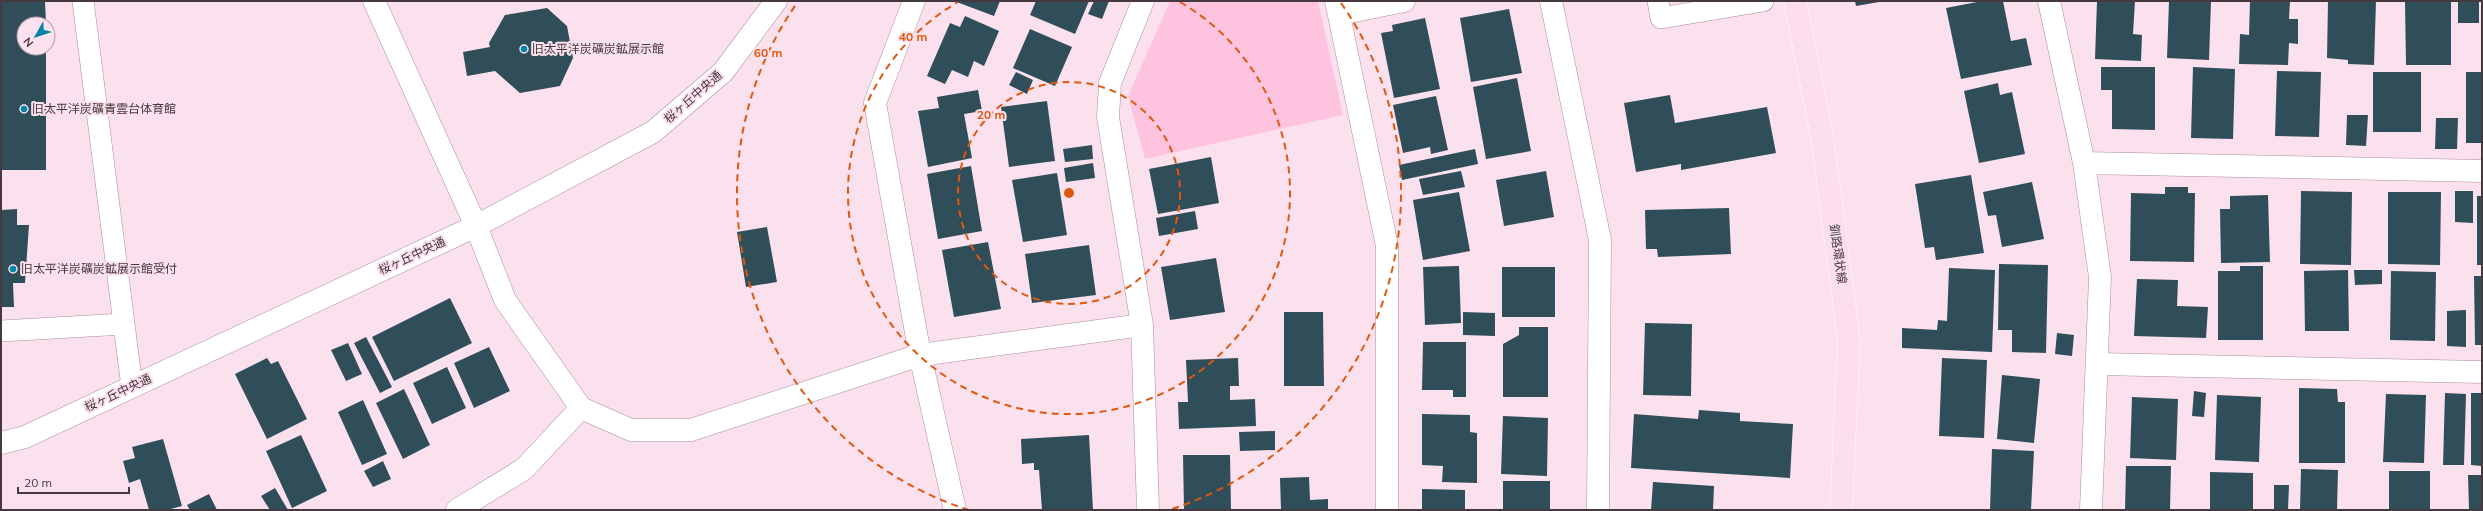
<svg xmlns="http://www.w3.org/2000/svg" width="2483" height="511" font-family="Mulish,'Noto Sans JP',sans-serif">
  <style>
    .green { fill: #fec3df }
    .building { fill: #2f4e5a }
    .lines { fill: none; stroke-linecap: round; stroke-linejoin: round }
    .service-casing { stroke: #ab8d9b; stroke-width: 22 }
    .minor-casing { stroke: #ab8d9b; stroke-width: 23 }
    .primary-casing { stroke: #fff; stroke-width: 23 }
    .service { stroke: #fff; stroke-width: 21 }
    .minor { stroke: #fff; stroke-width: 22 }
    .primary { stroke: #fbddeb; stroke-width: 22 }
    .ring { fill: none; stroke: #e0570e; stroke-width: 2; stroke-dasharray: 7 5 }
    .poi-dot { fill: #0184a8; stroke: #fbe1ed; stroke-width: 1.5 }
    .labels { text-anchor: middle; stroke-width: 4; stroke-linejoin: round; paint-order: stroke }
    .poi-label { font-size: 12px; fill: #45383e; stroke: #fbe1ed; text-anchor: start }
    .street-label { font-size: 12px; fill: #45383e; stroke: #fbe1ed }
    .centre { fill: #e0570e; stroke: #fbe1ed; stroke-width: 2 }
    .ring-label { font-size: 12px; text-anchor: middle; font-weight: bold; fill: #e0570e; stroke: #fbe1ed; stroke-width: 4; stroke-linejoin: round; paint-order: stroke }
  </style>
  <rect width="100%" height="100%" fill="#fbe1ed"/>
  <path class="green" d="M1170,1H1318L1343,115L1145,159L1128,96Z"/>
  <path class="building" d="M1,1H45L46,24H24V48H46V170H1Z
    M954,1H1000L994,16Z
    M1036,1H1089L1075,34L1030,15Z
    M1094,1H1109L1102,19L1088,14Z
    M1855,1H1879V2L1856,6Z
    M1982,1H2003L2011,41L2026,38L2032,65L1961,79L1946,8Z
    M2097,1H2135L2133,34L2142,35L2141,61L2095,59Z
    M2169,1H2211L2209,60L2167,58Z
    M2250,1H2290L2289,19H2298V44L2289,43L2288,65L2239,64L2240,34L2249,35Z
    M2328,1H2376L2374,65L2348,64V60L2327,58Z
    M2405,1H2451V65H2406Z
    M2458,1H2479V23H2458Z
    M547,8L567,26L573,58L560,86L520,93L495,71L467,76L463,52L490,47L489,43L505,15Z
    M1509,9L1522,73L1471,82L1460,18Z
    M965,16L999,31L984,66L974,61L968,77L952,70L945,84L927,76L950,23L960,27Z
    M1425,18L1440,89L1394,98L1381,33L1393,31L1392,25Z
    M1030,29L1072,47L1055,86L1013,68Z
    M2101,67H2155V130L2112,129V90H2101Z
    M2193,67L2235,69L2233,139L2191,138Z
    M2277,71L2321,72L2319,137L2275,136Z
    M1016,72L1033,80L1027,94L1009,85Z
    M2373,72H2421V132H2373Z
    M2466,72H2482V143H2466Z
    M1517,78L1531,151L1486,159L1473,87Z
    M1998,83L2000,95L2012,92L2025,154L1979,163L1964,91Z
    M978,90L982,111L964,114L972,158L928,167L918,111L939,108L937,97Z
    M1670,95L1675,123L1767,107L1776,153L1681,170V164L1636,172L1624,103Z
    M1436,96L1448,150L1431,154L1430,147L1403,153L1393,105Z
    M1047,101L1055,161L1009,167L1001,107Z
    M2347,115H2368L2366,146L2346,145Z
    M2436,118H2458L2457,149H2435Z
    M1092,145L1093,159L1065,162L1063,149Z
    M1475,149L1478,164L1402,180L1399,165Z
    M1211,157L1219,203L1158,214L1149,169Z
    M1093,163L1095,178L1066,182L1064,168Z
    M971,166L982,231L938,239L927,174Z
    M1461,171L1465,187L1423,195L1419,179Z
    M1546,171L1554,217L1504,226L1496,180Z
    M1057,173L1067,235L1023,242L1012,180Z
    M1971,175L1984,253L1936,260L1934,247L1925,248L1915,184Z
    M2032,182L2044,239L2002,247L1996,215L1988,216L1983,192Z
    M2165,187H2188V193H2195L2194,262L2130,261L2131,193L2165,194Z
    M2301,191L2352,192L2351,265L2300,264Z
    M2455,191H2473V223L2455,222Z
    M1459,192L1470,251L1423,260L1413,200Z
    M2388,192H2441L2440,265L2388,264Z
    M2268,195L2270,262L2221,263L2220,209H2230V196Z
    M2477,196H2482V265H2477Z
    M1729,208L1731,254L1658,257L1657,249H1646L1645,210Z
    M17,209V225H29L25,283H13L14,307H1V210Z
    M1195,211L1198,229L1159,236L1156,218Z
    M767,227L777,282L746,287L737,232Z
    M988,242L1001,309L954,317L942,250Z
    M1089,245L1096,295L1032,303L1025,254Z
    M1216,258L1225,312L1170,320L1161,267Z
    M1999,264L2048,265L2046,353L2012,352V330H1998Z
    M1459,266L1461,323L1425,325L1423,267Z
    M2240,266H2263V340H2218V271H2240Z
    M1502,267H1555V317H1502Z
    M1949,268L1995,270L1992,352L1902,348V328L1937,330L1938,320L1947,321Z
    M2348,270L2349,331H2305L2304,271Z
    M2354,270H2382V284L2355,285Z
    M2391,271L2436,272L2435,341L2390,340Z
    M2474,276H2482V345H2475Z
    M2137,279L2178,280L2177,306L2208,307L2206,338L2134,336Z
    M450,298L472,343L394,381L372,337Z
    M2466,310V347L2447,346V311Z
    M1284,312H1323L1324,386H1284Z
    M1463,312L1495,313V336L1463,335Z
    M1645,323L1692,324L1691,396L1643,395Z
    M1519,327H1548V397H1503V344L1519,335Z
    M2057,333L2074,335L2072,356L2055,354Z
    M366,337L392,387L380,393L354,343Z
    M1423,342H1466V397H1453V390H1422Z
    M348,343L362,374L346,381L331,350Z
    M489,347L510,391L474,408L454,363Z
    M267,358L271,364L278,361L307,419L267,439L235,374Z
    M1238,358L1239,386H1230V400L1255,399L1256,426L1179,429L1178,402H1188L1186,360Z
    M1942,358L1987,360L1984,438L1939,436Z
    M447,367L466,408L432,424L413,383Z
    M2002,375L2040,379L2034,443L1997,439Z
    M2299,388L2337,389L2338,402H2345V463H2299Z
    M404,389L430,445L403,459L376,403Z
    M2194,391L2206,393L2204,417L2192,416Z
    M2445,393L2466,394L2464,465H2443Z
    M2471,393H2482V466L2471,465Z
    M2386,394L2426,395L2424,463L2383,462Z
    M2217,395L2261,397L2259,462L2215,460Z
    M2132,397L2178,399L2176,460L2130,458Z
    M363,400L387,454L362,465L338,412Z
    M1699,410L1740,413V421L1793,424L1790,478L1631,468L1634,414L1698,419Z
    M1422,414L1470,415V432L1477,433V483L1442,482L1443,466L1422,465Z
    M1503,416L1548,418L1547,476L1501,474Z
    M1275,431V450L1240,451L1239,432Z
    M301,435L327,491L292,508L266,451Z
    M1089,435L1093,510H1042L1039,470H1034V463L1022,464L1021,439Z
    M163,439L182,506L167,510H149L140,479L129,483L123,461L135,458L132,447Z
    M1992,449L2034,451L2031,510H1990Z
    M1183,455H1230L1231,510H1184Z
    M383,461L391,479L373,487L364,471Z
    M2126,466H2171L2170,510H2125Z
    M2301,469L2338,470L2337,510H2300Z
    M2389,471H2430V510H2389Z
    M2210,472L2253,473V510H2210Z
    M2468,475H2482V510H2469Z
    M1309,477L1310,500L1328,499V510H1281L1280,478Z
    M1503,481H1550V510H1503Z
    M1653,482L1714,486L1713,510H1651Z
    M2274,485H2289L2288,510L2274,509Z
    M275,488L288,510H270L261,496Z
    M1422,489L1465,490V510H1422Z
    M209,494L217,510H190L187,505Z"/>
  <g class="lines">
    <defs>
      <path id="service" d="M83,1L132,387
        M1658,1L1661,18L1763,1
        M1,331L124,324"/>
      <path id="minor" d="M374,1L476,226L505,300L581,408L631,430H691L920,355L1142,325
        M914,1L875,103L920,355L955,510
        M1143,1L1110,83L1108,117L1142,325L1148,510
        M1336,1L1387,246V510
        M1551,1L1600,240L1598,510
        M2049,1L2084,163L2100,277L2091,510
        M1340,14L1404,1
        M2084,163L2482,171
        M2098,364L2482,372
        M1,443L25,437L476,226L653,132L723,72L776,1
        M457,510L524,469L581,408"/>
      <path id="primary" d="M1795,1L1822,136L1849,341L1841,510"/>
    </defs>
    <use href="#service" class="service-casing"/>
    <use href="#minor" class="minor-casing"/>
    <use href="#primary" class="primary-casing"/>
    <use href="#service" class="service"/>
    <use href="#minor" class="minor"/>
    <use href="#primary" class="primary"/>
  </g>
  <g class="ring">
    <circle cx="1069" cy="193" r="111"/>
    <path d="M1180 2A221 221 0 1 1 958 2"/>
    <path d="M969 510A332 332 0 0 1 797 3M1341 3A332 332 0 0 1 1169 510"/>
  </g>
  <g class="poi-dot">
    <circle cx="524" cy="49" r="4"/>
    <circle cx="24" cy="109" r="4"/>
    <circle cx="13" cy="269" r="4"/>
  </g>
  <g class="labels">
    <g class="poi-label">
      <text x="532" y="53">旧太平洋炭礦炭鉱展示館</text>
      <text x="32" y="113">旧太平洋炭礦青雲台体育館</text>
      <text x="21" y="273">旧太平洋炭礦炭鉱展示館受付</text>
    </g>
    <g class="street-label">
      <text transform="translate(693 97) rotate(-41)" y="4">桜ヶ丘中央通</text>
      <text transform="translate(1838 254) rotate(82)" y="4">釧路環状線</text>
      <text transform="translate(412 256) rotate(-25)" y="4">桜ヶ丘中央通</text>
      <text transform="translate(118 393) rotate(-25)" y="4">桜ヶ丘中央通</text>
    </g>
  </g>
  <circle cx="1069" cy="193" r="6" class="centre"/>
  <g class="ring-label">
    <text x="913" y="41">40 m</text>
    <text x="768" y="57">60 m</text>
    <text x="991" y="119">20 m</text>
  </g>
  <rect width="2483" height="511" fill="none" stroke="#45383e" stroke-width="4"/>
  <g transform="translate(36 36) rotate(231)"><circle r="19" fill="#fbe1ed" stroke="#b29da7"/>
  <path d="M0-3L7 15L0 10L-7 15Z" fill="#0184a8"/>
  <text y="-6" font-size="11" font-weight="bold" text-anchor="middle" fill="#45383e">N</text>
  </g>
  <path d="M18 487v6h111v-6" fill="none" stroke="#45383e" stroke-width="2"/>
  <text x="24" y="487" font-size="12" fill="#45383e" stroke="#fbe1ed" stroke-width="3" paint-order="stroke">20 m</text>
</svg>
